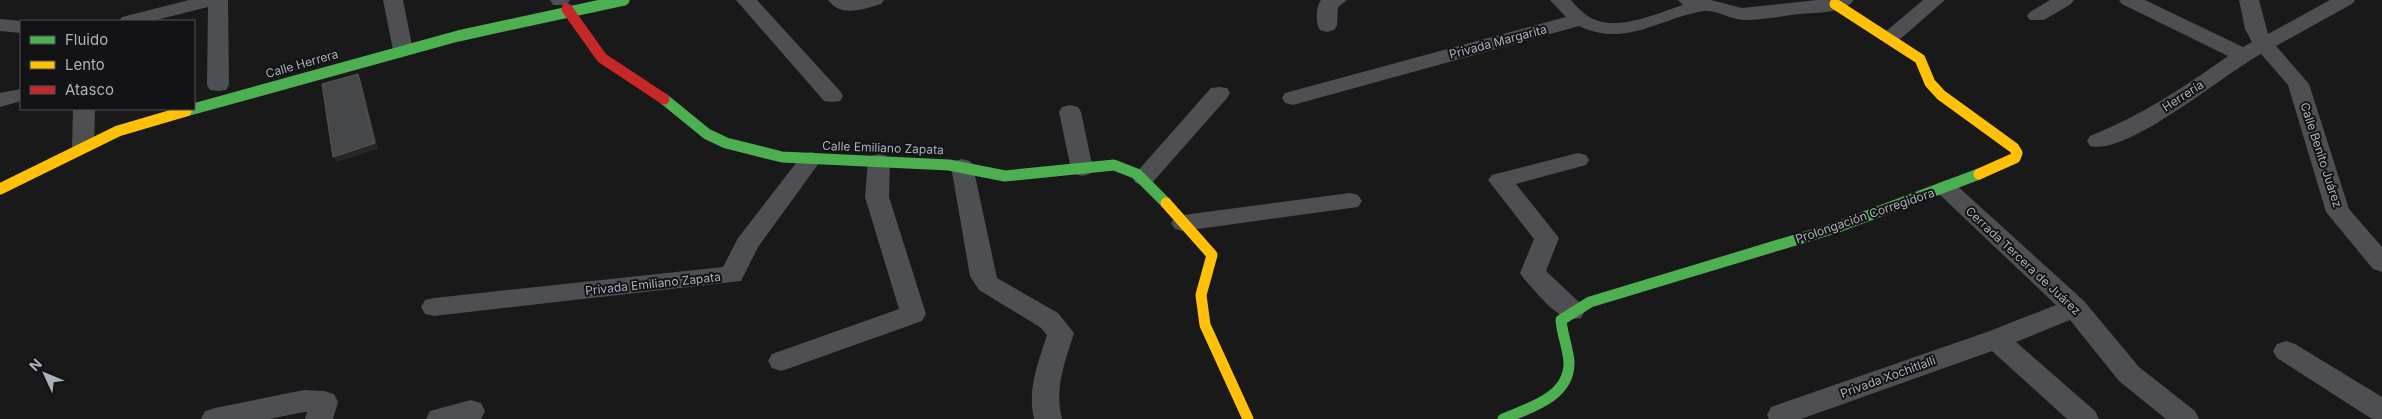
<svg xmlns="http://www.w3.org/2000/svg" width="2382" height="419" font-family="Inter,sans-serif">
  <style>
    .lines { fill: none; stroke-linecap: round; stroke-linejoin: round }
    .street { fill: #4d4f53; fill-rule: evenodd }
    .fast { stroke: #4caf50; stroke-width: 11 }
    .slow { stroke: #ffc107; stroke-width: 11 }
    .jam { stroke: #c62828; stroke-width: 11 }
    .shaded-wall { fill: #272728 }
    .building { fill: #454749; stroke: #55575b }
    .labels { text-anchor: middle; stroke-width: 4; stroke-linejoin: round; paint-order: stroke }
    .street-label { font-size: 12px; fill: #a9b1bb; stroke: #131316 }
  </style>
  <rect width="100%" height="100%" fill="#19191a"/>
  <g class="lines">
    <path class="street" d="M189,0H228L229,85L226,90L218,91L210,90L207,85L208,7L152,21H119L122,17Z
      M383,0H403L413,50L410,54L403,56L396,54L393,50Z
      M550,0H570L567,5H553Z
      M736,0H757L840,91L843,96L840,101L832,102L824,101Z
      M828,0H884L881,4C864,9 841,18 828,0Z
      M1321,0H1347L1338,7L1337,26L1334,30L1327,32L1320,30C1315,23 1316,7 1321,0Z
      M1550,0H1571C1575,5 1580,10 1585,14C1612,35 1654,14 1683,5L1678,0H1711L1742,8L1817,0H1854C1844,14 1816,12 1800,14C1782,16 1762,20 1744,20C1730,20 1716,9 1703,11C1658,19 1625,48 1579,26L1293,105L1285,103L1282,98L1285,93L1566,17Z
      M1923,0H1945L1898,41L1891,43L1884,41L1881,37L1884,33Z
      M2050,0H2074L2071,4L2044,20H2030L2027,16L2030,12Z
      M2119,0H2145L2243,47L2252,42L2245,29L2239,0H2259L2268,34L2330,0H2355L2352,4L2276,46L2309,84L2349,209L2382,247V272L2373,269L2326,212L2288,85L2261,54C2225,73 2128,156 2090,146L2087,141L2090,136C2142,115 2183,88 2228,56L2122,4Z
      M0,19L22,21L21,33L0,31Z
      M1219,87L1227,88L1230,93L1227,98L1152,183L1144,186L1136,183L1132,178L1136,173L1211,88Z
      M21,89V101L0,107V93Z
      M1070,105L1078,107L1081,112L1093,169L1090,174L1082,176L1074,174L1071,169L1059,112L1062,107Z
      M73,109H95L94,146L91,151L83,153L75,151L72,146Z
      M811,152L819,154L822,159L758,247L741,281L434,316L425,314L421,307L425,300L434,298L723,267L738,238L803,154Z
      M1578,153L1586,155L1589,160L1586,165L1516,184L1559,238L1546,271L1581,304L1585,311L1581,318C1558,324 1539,294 1524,279L1520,273L1534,239L1488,180L1492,175Z
      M879,154L887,156L890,161L889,197L926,314L922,321L790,368L781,371L772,368L768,361L772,354L899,309L865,197L868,161L871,156Z
      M962,159L970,161L973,166L997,278L1058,313L1074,333C1065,362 1054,389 1062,419H1034C1027,389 1038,363 1047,335L1040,327L979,290L970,276L951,166L954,161Z
      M1946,180L1954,183L2084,301L2139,367L2195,411L2199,419H2166L2119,381L2070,320L2016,342L2095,411L2099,419H2067L1992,351L1801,419H1769L1767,415L1771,407L1987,332L2056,305L1938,193L1934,188L1938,183Z
      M1350,193L1358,195L1362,201L1358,207L1183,231L1175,229L1171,223L1175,217L1183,215Z
      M2286,341L2295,344L2382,397V419H2372L2277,358L2273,351L2277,344Z
      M304,390L324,391L334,394L338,402L333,419H305L307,412H304L269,419H201L205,411L215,408Z
      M471,400L481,403L485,411L481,419H426L430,411Z"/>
    <path class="fast" d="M664,99L707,134L726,143L782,157L949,165L1005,176L1114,165L1137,174L1166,203
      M186,111L458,36L624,0
      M1503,419C1529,408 1570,397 1569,362C1568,348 1562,334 1561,320L1590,302L1835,228L1979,174"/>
    <path class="slow" d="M1835,4L1920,59L1930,83L1941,95L2014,148L2017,153L2015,158L1979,174
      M0,189L118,131L186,111
      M1166,203L1212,255L1201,295L1205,325L1248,419"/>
    <path class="jam" d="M567,9L602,58L664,99"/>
  </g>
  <path class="shaded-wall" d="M358,74L361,79L378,149L337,162L333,157Z"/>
  <path class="building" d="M358,74L375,143L333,157L322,84Z"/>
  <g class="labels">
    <g class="street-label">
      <text transform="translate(1498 42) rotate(-15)" y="4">Privada Margarita</text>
      <text transform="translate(302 64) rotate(-16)" y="4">Calle Herrera</text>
      <text transform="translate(2183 96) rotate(-33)" y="4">Herrería</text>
      <text transform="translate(883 148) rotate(2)" y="4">Calle Emiliano Zapata</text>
      <text transform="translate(2321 155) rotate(72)" y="4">Calle Benito Juárez</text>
      <text transform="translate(1865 216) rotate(-19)" y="4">Prolongación Corregidora</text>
      <text transform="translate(2023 261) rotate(43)" y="4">Cerrada Tercera de Juárez</text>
      <text transform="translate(653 284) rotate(-6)" y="4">Privada Emiliano Zapata</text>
      <text transform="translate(1888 377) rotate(-20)" y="4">Privada Xochitlalli</text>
    </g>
  </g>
  <rect x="20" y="20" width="175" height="90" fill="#131316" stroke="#4f5258"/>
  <rect x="30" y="36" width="25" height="8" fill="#4caf50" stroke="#4f5258"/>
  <text x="65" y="45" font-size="15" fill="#a9b1bb">Fluido</text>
  <rect x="30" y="61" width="25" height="8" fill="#ffc107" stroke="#4f5258"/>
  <text x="65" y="70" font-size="15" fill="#a9b1bb">Lento</text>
  <rect x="30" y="86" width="25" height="8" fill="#c62828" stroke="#4f5258"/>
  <text x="65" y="95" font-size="15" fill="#a9b1bb">Atasco</text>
  <g transform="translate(45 374) rotate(314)" stroke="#131316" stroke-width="4" paint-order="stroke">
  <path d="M0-4L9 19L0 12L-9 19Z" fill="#a9b1bb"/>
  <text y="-8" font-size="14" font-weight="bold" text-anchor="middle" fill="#a9b1bb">N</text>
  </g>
</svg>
